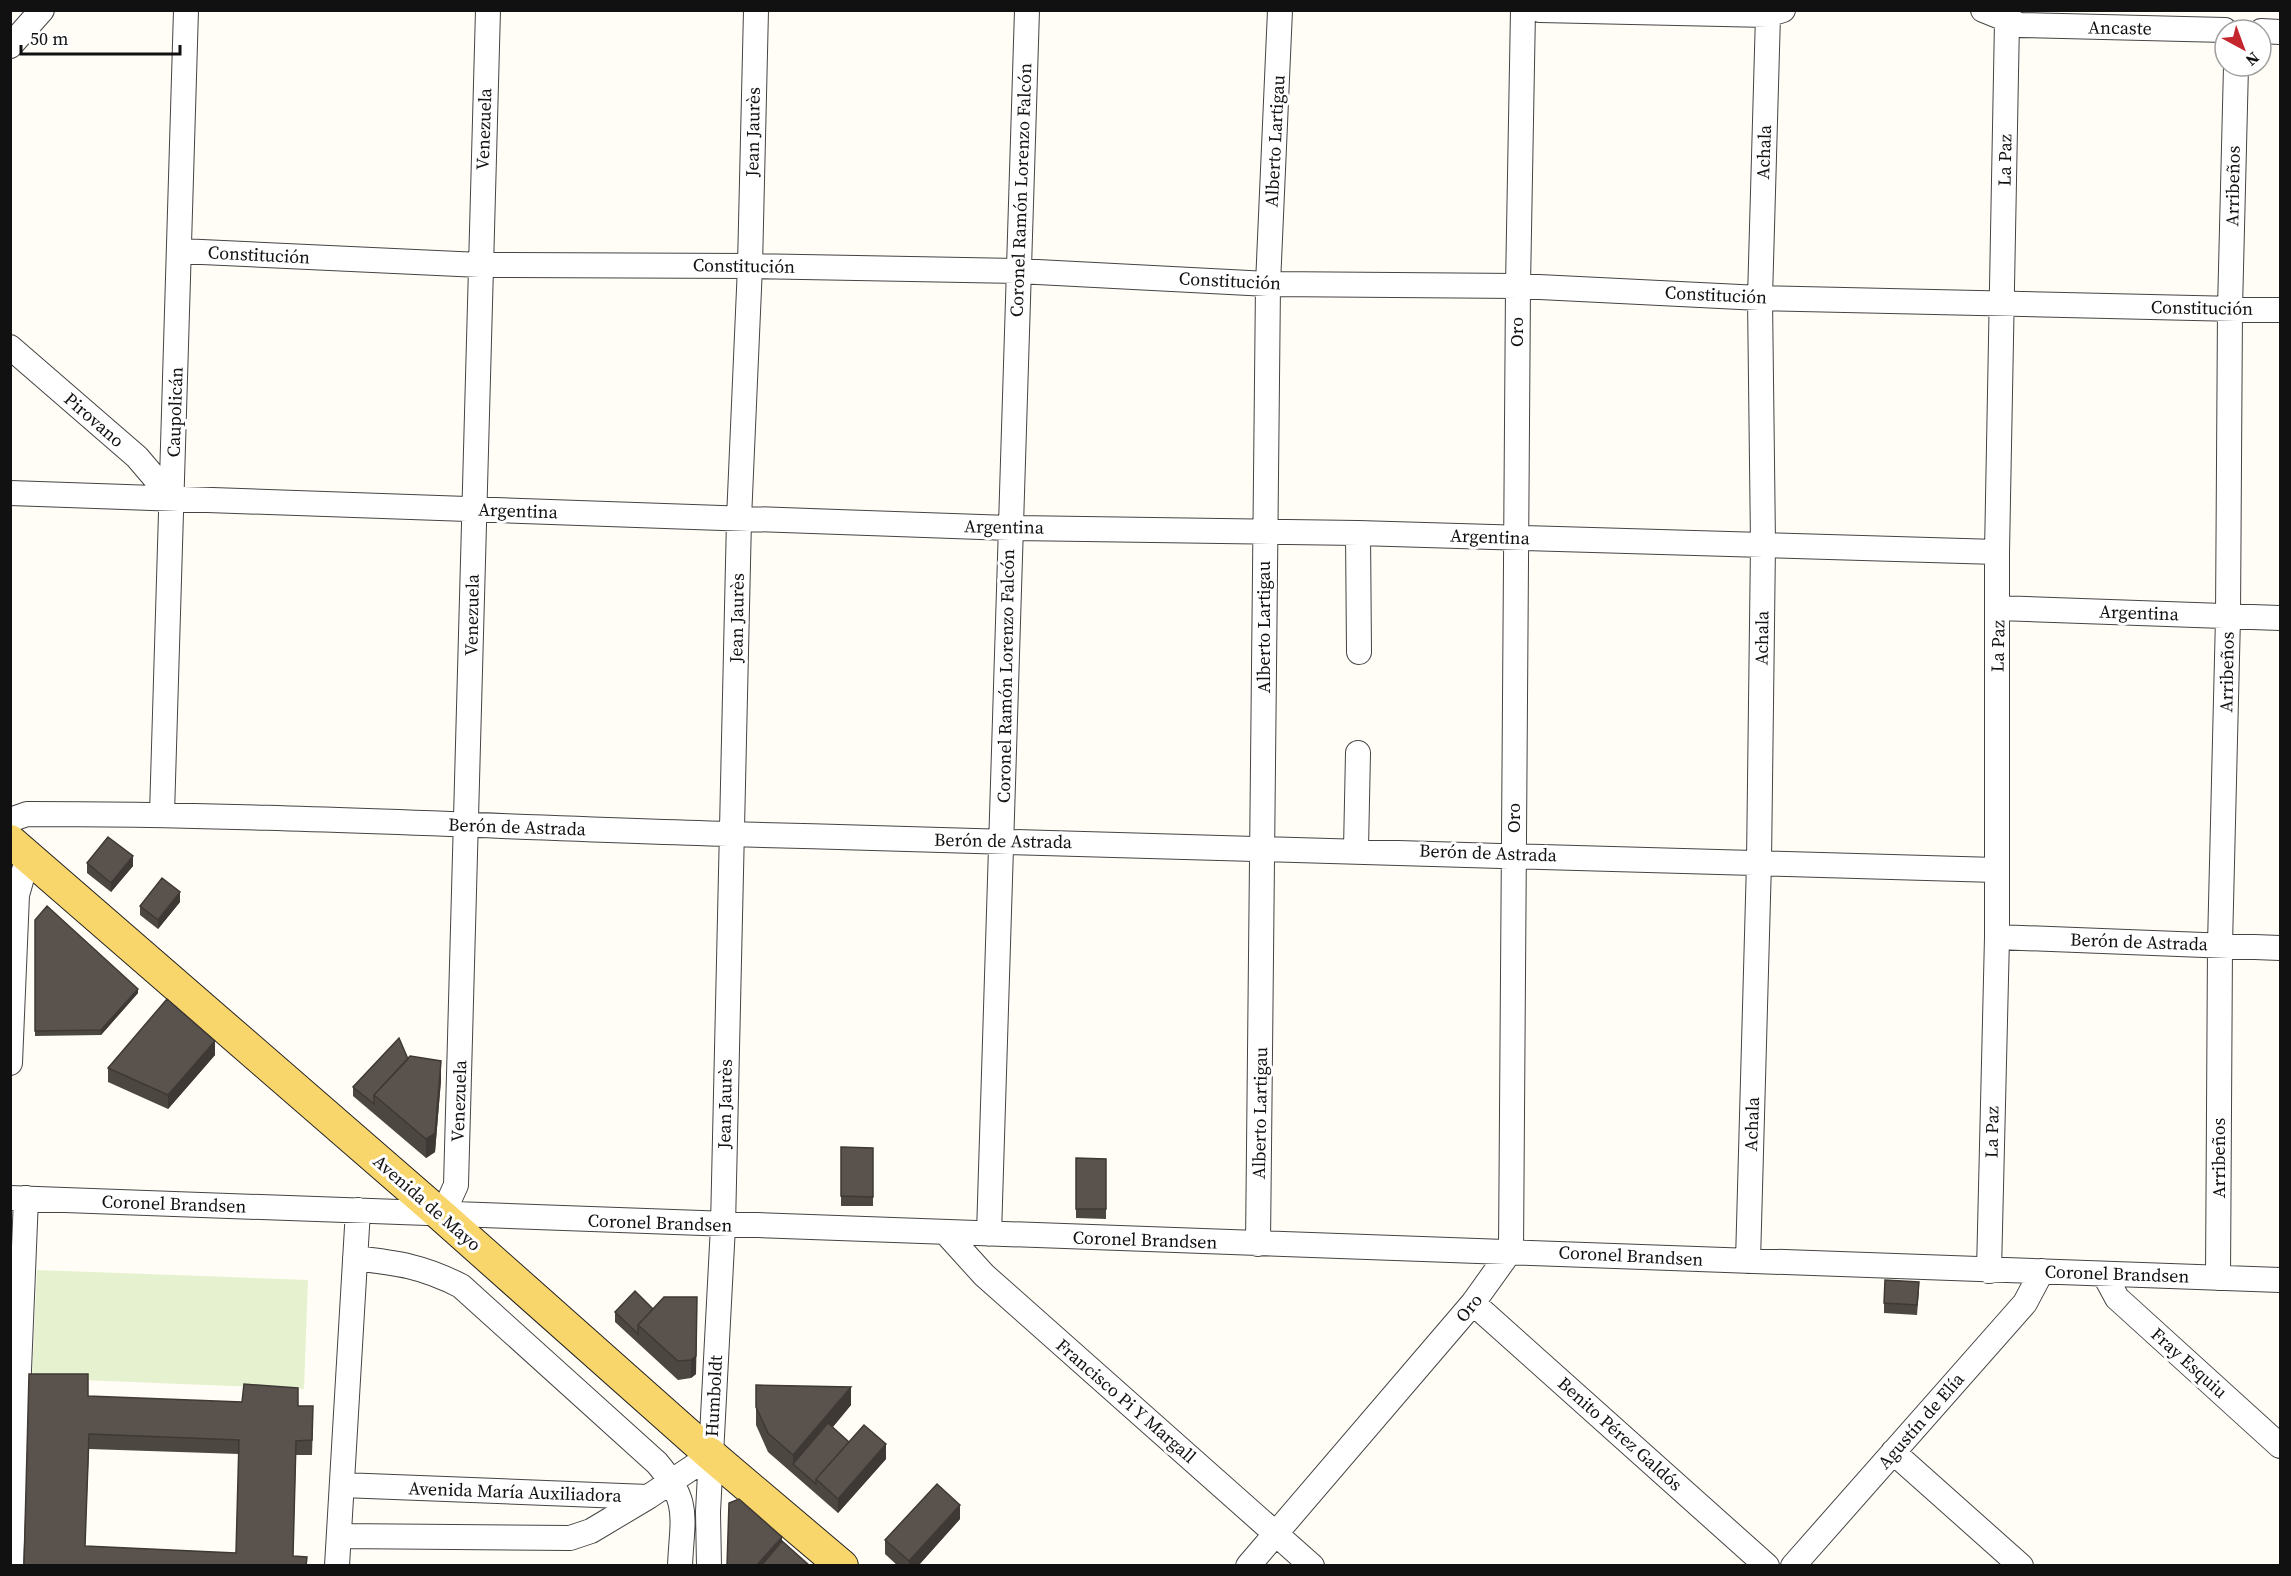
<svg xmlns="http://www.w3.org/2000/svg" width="2291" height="1576" font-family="'Source Serif 4',serif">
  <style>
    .pitch { fill: #e6f2cf }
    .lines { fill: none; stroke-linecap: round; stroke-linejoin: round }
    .minor-casing { stroke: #444; stroke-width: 26 }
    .major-casing { stroke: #222; stroke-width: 34 }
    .minor { stroke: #fff; stroke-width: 24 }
    .major { stroke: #f9d66b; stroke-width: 32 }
    .wall { fill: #4d4742; fill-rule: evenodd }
    .shaded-wall { fill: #3f3936 }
    .building { fill: #5a524d; stroke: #3f3936; stroke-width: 1.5; fill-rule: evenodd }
    .labels { text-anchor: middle; stroke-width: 6; stroke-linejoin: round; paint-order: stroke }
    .street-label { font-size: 18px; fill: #111; stroke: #fff }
  </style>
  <rect width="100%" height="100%" fill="#fffdf5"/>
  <path class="pitch" d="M37,1270L308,1280L304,1389L32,1378Z"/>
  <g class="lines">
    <defs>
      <path id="minor" d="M1540,10L1768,15L1783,10
        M1983,10L2020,25L2225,30
        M2261,31L2280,32
        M10,46L42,10
        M180,251L480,265L750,266L1018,271L1268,284L1518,286L1760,298L2280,310
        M10,347L137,457L172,498
        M10,493L1009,528L1358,533L1997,552
        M1358,533L1359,652
        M1998,608L2280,618
        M162,814L186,10
        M10,820L27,814C261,814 495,827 729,834C1151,846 1573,855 1996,870
        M1356,849L1358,753
        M1997,937L2280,948
        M10,1063L17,895L28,856
        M10,1198L2280,1280
        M442,1216L456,1185L488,10
        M945,1232L984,1275L1312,1566
        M989,1234L1027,10
        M1258,1244L1268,284L1280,10
        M355,1258C397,1263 422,1266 461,1286L657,1463C691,1503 682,1517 680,1566
        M1748,1261L1759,862L1763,544L1760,298L1768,15
        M1989,1271L1997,937V552L2007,21
        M2104,1274L2117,1298L2280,1446
        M2218,1278L2220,945L2228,617L2230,309L2236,66
        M1473,1303L1767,1566
        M1893,1452L2021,1566
        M342,1485L648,1497L711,1455
        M339,1536L570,1538L591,1531L648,1497
        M11,1566L26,1198
        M337,1566L358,1210
        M709,1566L708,1512L723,1226L739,519L750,266L756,10
        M1248,1566L1473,1303L1511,1250L1518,286L1523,10
        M1793,1566L2025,1303L2042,1271"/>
      <path id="major" d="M10,841L442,1216L711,1455L842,1566"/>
    </defs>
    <use href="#minor" class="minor-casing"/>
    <use href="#major" class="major-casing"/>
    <use href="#minor" class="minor"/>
    <use href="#major" class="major"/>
  </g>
  <path class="wall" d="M87,863L133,866L111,892L87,873Z
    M180,902L158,929L140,915V906Z
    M35,920L138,993L101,1035L35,1036Z
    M215,1055L168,1109L108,1082V1068Z
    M408,1059L441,1080L435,1152L426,1158L353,1096V1087Z
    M841,1147L873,1148V1206H841Z
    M1076,1158L1106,1159V1219L1076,1218Z
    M1919,1291L1917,1315L1884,1313V1303Z
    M697,1297L696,1374L691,1378L678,1380L615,1322V1312L653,1309Z
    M756,1385L851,1405L833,1427L849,1442L886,1459L838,1513L768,1452L756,1425Z
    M88,1396L298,1406L313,1421L312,1455H296L293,1556L307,1566H24ZM89,1449L239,1454L236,1553L85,1546Z
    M960,1519L918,1566H898L885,1554V1540Z"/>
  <path class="shaded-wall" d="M133,856V866L111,892V883Z
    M180,892V902L158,929V920Z
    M138,989V993L101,1035V1030Z
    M215,1041V1055L168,1109V1095Z
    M441,1061V1080L435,1152L426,1158V1139Z
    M697,1297L696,1374L691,1378V1360Z
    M851,1387V1405L798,1468L793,1464V1455Z
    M886,1444V1459L838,1513V1499Z
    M960,1505V1519L918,1566H909V1561Z
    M782,1537V1551L769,1566H756Z"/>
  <path class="building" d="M108,837L133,856L111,883L87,863Z
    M162,878L180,892L158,920L140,906Z
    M47,906L138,989L101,1030L35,1031V920Z
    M167,999L215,1041L168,1095L108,1068Z
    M399,1038L408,1059L374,1095V1104L353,1087Z
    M410,1056L441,1061L435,1133L426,1139L374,1095Z
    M841,1147L873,1148V1197L841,1196Z
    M1076,1158L1106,1159V1209H1076Z
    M1885,1280L1919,1282L1917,1305L1884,1303Z
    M635,1291L653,1309L638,1325V1334L615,1312Z
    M664,1297H697L696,1356L691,1360L678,1361L638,1325Z
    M29,1374H88V1396L242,1402L244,1384L298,1388V1406H313L312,1440L296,1441L293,1556L307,1557L306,1566H24ZM89,1434L239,1440L236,1553L85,1546Z
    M756,1385L851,1387L793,1455L768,1433L756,1407Z
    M828,1423L849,1442L816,1479V1484L793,1464Z
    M864,1425L886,1444L838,1499L816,1479Z
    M937,1484L960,1505L909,1561L885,1540Z
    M739,1499L782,1537L756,1566H727L729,1503Z
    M782,1541L810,1566H761Z"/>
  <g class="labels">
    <g class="street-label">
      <text transform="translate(2120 28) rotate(1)" y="6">Ancaste</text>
      <text transform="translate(484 129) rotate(-88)" y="6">Venezuela</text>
      <text transform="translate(753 132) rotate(-89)" y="6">Jean Jaurès</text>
      <text transform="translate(1275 141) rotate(-87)" y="6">Alberto Lartigau</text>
      <text transform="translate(1764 152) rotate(-88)" y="6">Achala</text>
      <text transform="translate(2005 160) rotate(-89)" y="6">La Paz</text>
      <text transform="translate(2233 186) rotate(-89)" y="6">Arribeños</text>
      <text transform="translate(1021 190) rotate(-88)" y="6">Coronel Ramón Lorenzo Falcón</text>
      <text transform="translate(259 255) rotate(3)" y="6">Constitución</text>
      <text transform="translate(744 266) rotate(1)" y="6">Constitución</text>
      <text transform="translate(1230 281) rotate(3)" y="6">Constitución</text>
      <text transform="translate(1716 295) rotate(3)" y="6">Constitución</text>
      <text transform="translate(2202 308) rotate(1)" y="6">Constitución</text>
      <text transform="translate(1517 332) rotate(-90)" y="6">Oro</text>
      <text transform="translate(175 412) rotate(-88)" y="6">Caupolicán</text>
      <text transform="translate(94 420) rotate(41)" y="6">Pirovano</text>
      <text transform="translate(518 511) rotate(2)" y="6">Argentina</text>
      <text transform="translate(1004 527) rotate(1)" y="6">Argentina</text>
      <text transform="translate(1490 537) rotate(2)" y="6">Argentina</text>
      <text transform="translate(2139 613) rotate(2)" y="6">Argentina</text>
      <text transform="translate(472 615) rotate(-89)" y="6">Venezuela</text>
      <text transform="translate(737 618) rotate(-89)" y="6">Jean Jaurès</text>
      <text transform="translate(1264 627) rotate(-90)" y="6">Alberto Lartigau</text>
      <text transform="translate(1762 638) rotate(-89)" y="6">Achala</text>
      <text transform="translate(1998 646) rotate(-89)" y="6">La Paz</text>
      <text transform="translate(2227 672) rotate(-89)" y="6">Arribeños</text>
      <text transform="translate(1006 676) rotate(-89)" y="6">Coronel Ramón Lorenzo Falcón</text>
      <text transform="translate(1514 818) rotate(-90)" y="6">Oro</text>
      <text transform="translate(517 827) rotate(2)" y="6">Berón de Astrada</text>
      <text transform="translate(1003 841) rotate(1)" y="6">Berón de Astrada</text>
      <text transform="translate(1488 853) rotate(2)" y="6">Berón de Astrada</text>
      <text transform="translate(2139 942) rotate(2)" y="6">Berón de Astrada</text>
      <text transform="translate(459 1101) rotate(-88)" y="6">Venezuela</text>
      <text transform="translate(725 1104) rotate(-89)" y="6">Jean Jaurès</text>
      <text transform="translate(1260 1113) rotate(-89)" y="6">Alberto Lartigau</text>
      <text transform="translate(1752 1124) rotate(-88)" y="6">Achala</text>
      <text transform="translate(1992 1132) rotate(-89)" y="6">La Paz</text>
      <text transform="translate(2219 1158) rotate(-90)" y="6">Arribeños</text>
      <text transform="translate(427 1203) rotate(41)" y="6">Avenida de Mayo</text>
      <text transform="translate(174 1204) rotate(2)" y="6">Coronel Brandsen</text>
      <text transform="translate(660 1223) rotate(2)" y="6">Coronel Brandsen</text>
      <text transform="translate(1145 1240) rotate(2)" y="6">Coronel Brandsen</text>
      <text transform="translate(1631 1256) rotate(3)" y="6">Coronel Brandsen</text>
      <text transform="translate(2117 1274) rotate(2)" y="6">Coronel Brandsen</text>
      <text transform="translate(1469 1308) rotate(-51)" y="6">Oro</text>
      <text transform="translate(2189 1363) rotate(42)" y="6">Fray Esquiu</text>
      <text transform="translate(714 1396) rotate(-87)" y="6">Humboldt</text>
      <text transform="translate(1126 1401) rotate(41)" y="6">Francisco Pi Y Margall</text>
      <text transform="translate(1921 1421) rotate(-49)" y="6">Agustín de Elía</text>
      <text transform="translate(1620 1434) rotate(42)" y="6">Benito Pérez Galdós</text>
      <text transform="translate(515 1492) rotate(2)" y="6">Avenida María Auxiliadora</text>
    </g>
  </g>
  <rect width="2291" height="1576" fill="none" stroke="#111111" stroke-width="24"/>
  <g transform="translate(2243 48) rotate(139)"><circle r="28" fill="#ffffff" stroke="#a0a0a0" stroke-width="1.5"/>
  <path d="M0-4.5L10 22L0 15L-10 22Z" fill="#c4262e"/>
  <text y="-9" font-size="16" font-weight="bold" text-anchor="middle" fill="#111111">N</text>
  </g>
  <path d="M21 45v9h159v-9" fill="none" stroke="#111111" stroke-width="3"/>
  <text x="30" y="45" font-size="18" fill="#111111" stroke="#ffffff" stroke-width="4.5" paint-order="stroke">50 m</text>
</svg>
